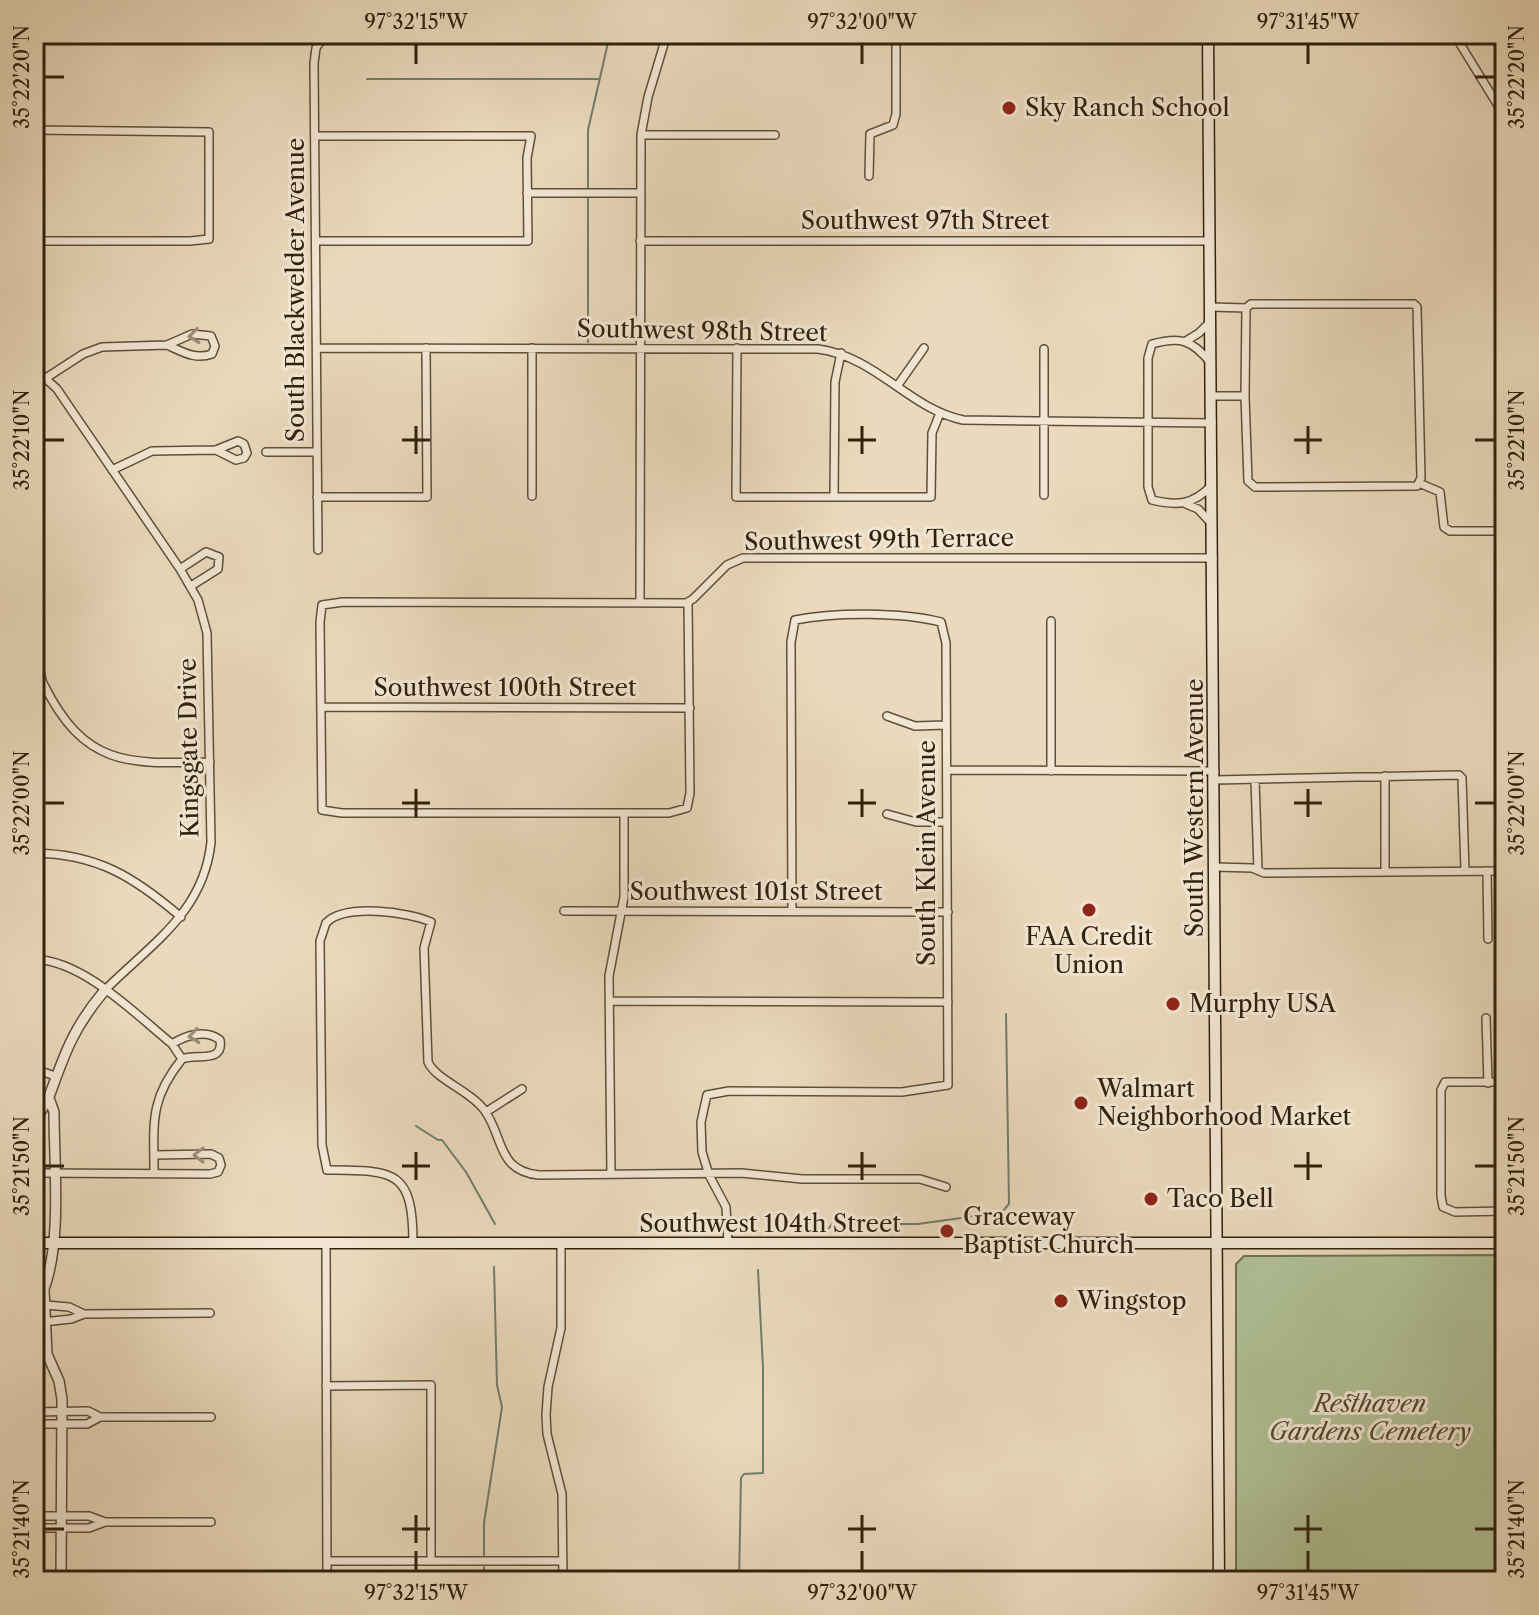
<svg xmlns="http://www.w3.org/2000/svg" width="1539" height="1615" font-family="'Libre Caslon Text',serif">
  <style>
    .green { fill: #b0c096; stroke: #707051; stroke-width: 2 }
    .lines { fill: none; stroke-linecap: round; stroke-linejoin: round }
    .stream { stroke: #6f7d6c; stroke-width: 2 }
    .minor-casing { stroke: #5f4f38; stroke-width: 10 }
    .tertiary-casing { stroke: #5f4f38; stroke-width: 12 }
    .secondary-casing { stroke: #31210c; stroke-width: 13 }
    .minor { stroke: #f1e6d3; stroke-width: 7 }
    .tertiary { stroke: #f1e6d3; stroke-width: 9 }
    .secondary { stroke: #f1e6d3; stroke-width: 10 }
    .oneway { stroke: #9b8d79 }
    .ticks { fill: none; stroke: #31210c; stroke-width: 3 }
    .poi-dot { fill: #8f2418; stroke: #f1e6d3; stroke-width: 3 }
    .labels { text-anchor: middle; stroke-width: 6; stroke-linejoin: round; paint-order: stroke }
    .poi-label { font-size: 24px; fill: #31210c; stroke: #f1e6d3; text-anchor: start }
    .street-label { font-size: 24px; fill: #31210c; stroke: #f1e6d3 }
    .park-label { font-size: 24px; font-style: italic; fill: #51492e; stroke: #f1e6d3 }
    .neatline { fill: none; stroke: #31210c; stroke-width: 3 }
    .ticks-label { font-size: 20px; text-anchor: middle; fill: #31210c }
  </style>
  <rect width="100%" height="100%" fill="#ead9bc"/>
  <filter id="stains"><feTurbulence type="fractalNoise" baseFrequency=".0025" numOctaves="4"/><feColorMatrix values="0 0 0 0 .2 0 0 0 0 .09 0 0 0 0 .02 0 0 0 .5 -.17"/></filter>
  <radialGradient id="worn" r=".72"><stop offset=".6" stop-color="#630" stop-opacity="0"/><stop offset="1" stop-color="#630" stop-opacity=".3"/></radialGradient>
  <path class="green" d="M1505,1255V1581H1236V1264L1244,1256Z"/>
  <g class="lines">
    <path class="stream" d="M367,79H598
      M588,189V130L610,34
      M588,342V196
      M416,1126L438,1140H442L466,1172L495,1224
      M829,1228L832,1224H918L997,1213L1003,1211L1009,1204L1006,1014
      M484,1555V1523L502,1407L497,1385L494,1267
      M484,1567V1581
      M739,1581L741,1478L744,1474L763,1473V1368L758,1270"/>
    <defs>
      <path id="minor" d="M1454,34L1505,117
        M34,130L209,132V239L190,241H34
        M641,135H775
        M315,136H531L527,158L528,241H316
        M869,176L870,134L893,125L896,114V34
        M527,193H640
        M640,241H1210
        M1251,304H1414L1417,307L1421,478L1417,486L1255,487L1248,481L1245,396L1246,308Z
        M1211,307L1246,308
        M1186,341L1199,333L1210,322
        M317,348L818,349C877,357 908,408 963,420L1212,423
        M737,348L736,497H931L932,433L940,413
        M1505,360V369
        M1211,363C1192,340 1181,336 1152,344L1148,358V487L1152,500C1177,506 1193,505 1211,486
        M34,368L57,389L180,569L198,600L207,633L211,842C204,912 151,944 105,990
        M46,378L83,354L102,347L167,345L192,334L211,336L215,346L212,354C195,360 183,352 167,345
        M898,385L924,348
        M1212,396H1245
        M266,452H317
        M112,470L152,451L216,450L238,441L244,444L247,453L244,458L236,460L216,450
        M1419,483L1440,492L1444,527L1450,531H1505
        M1044,495V349
        M532,496V348
        M317,497H427L426,348
        M834,497L835,382L841,353
        M1186,504L1198,509L1212,524
        M318,550L314,63L316,48L325,34
        M180,569L206,552L219,557L218,569L191,586
        M640,602L641,135L648,97L667,34
        M688,602L690,793L687,808L669,813H342L322,810L320,622L322,605L343,602L686,603L693,599L727,565L743,558H1213
        M1051,621V771
        M34,650C43,664 37,672 44,685C85,767 128,764 210,762
        M321,707L690,708
        M887,716L915,726L946,725
        M947,770L1215,771
        M1215,780L1459,775L1462,778L1465,871
        M1255,780L1258,870
        M887,814L916,822H947
        M34,853C98,854 134,877 181,917
        M1215,867L1252,868L1264,873L1505,871
        M1487,871L1488,939
        M1385,872V776
        M564,911L948,912
        M34,959C84,961 134,1013 172,1044L182,1059
        M610,1001L948,1002
        M1486,1018L1488,1083
        M34,1069L55,1076
        M1505,1082H1445L1441,1090V1196L1443,1207L1455,1212L1505,1211
        M486,1112L522,1089
        M34,1173L210,1174L218,1172L221,1165L219,1158L211,1154L154,1155
        M154,1173C154,1123 149,1100 182,1059C196,1053 224,1064 220,1040C206,1029 186,1035 172,1044
        M611,1174L609,976L624,897V813
        M326,1243L327,1581
        M413,1243C413,1168 393,1171 327,1170L322,1145L320,941L326,923C345,903 408,912 431,922L424,948L428,1062C436,1080 471,1091 485,1111C504,1138 497,1171 539,1175L741,1173L802,1179H920L946,1187
        M561,1244V1328L548,1387L546,1415L547,1434L562,1494L563,1581
        M728,1244L726,1207L709,1175L702,1152L701,1122L707,1095L729,1091L902,1092L948,1085L946,643L941,622C901,612 835,612 795,620L791,642L792,912
        M34,1304L69,1307L84,1314
        M34,1323L71,1319L84,1314L210,1313
        M326,1386L431,1385V1561
        M34,1412L88,1411L100,1417H211
        M34,1424H87L100,1417
        M34,1516H89L105,1522
        M34,1528H89L105,1522H211
        M327,1561H563"/>
      <path id="tertiary" d="M34,1127C37,1113 46,1106 50,1094C66,1050 74,1027 105,990
        M34,1245L44,1289L47,1354L59,1381L62,1399L61,1581
        M44,1289C62,1241 54,1164 54,1112L49,1098"/>
      <path id="secondary" d="M1208,34L1219,1581
        M34,1243H1505"/>
    </defs>
    <use href="#minor" class="minor-casing"/>
    <use href="#tertiary" class="tertiary-casing"/>
    <use href="#secondary" class="secondary-casing"/>
    <use href="#minor" class="minor"/>
    <use href="#tertiary" class="tertiary"/>
    <use href="#secondary" class="secondary"/>
  </g>
  <defs><path id="oneway-chevron" d="M-2-3.5L2.5 0L-2 3.5" fill="none" stroke-width="1.6" stroke-linecap="round" stroke-linejoin="round" transform="scale(2)"/></defs>
  <g class="oneway">
    <use href="#oneway-chevron" transform="translate(194 336) rotate(172)"/>
    <use href="#oneway-chevron" transform="translate(194 1036) rotate(173)"/>
    <use href="#oneway-chevron" transform="translate(199 1155) rotate(-179)"/>
  </g>
  <path class="ticks" d="M416,44V64M862,44V64M1308,44V64M44,77H64M1475,77H1495M416,426V454M862,426V454M1308,426V454M44,440H64M402,440H430M848,440H876M1294,440H1322M1475,440H1495M416,789V817M862,789V817M1308,789V817M44,803H64M402,803H430M848,803H876M1294,803H1322M1475,803H1495M416,1152V1180M862,1152V1180M1308,1152V1180M44,1166H64M402,1166H430M848,1166H876M1294,1166H1322M1475,1166H1495M416,1515V1543M862,1515V1543M1308,1515V1543M44,1529H64M402,1529H430M848,1529H876M1294,1529H1322M1475,1529H1495M416,1551V1571M862,1551V1571M1308,1551V1571"/>
  <g class="poi-dot">
    <circle cx="1009" cy="108" r="8"/>
    <circle cx="1089" cy="910" r="8"/>
    <circle cx="1173" cy="1004" r="8"/>
    <circle cx="1081" cy="1103" r="8"/>
    <circle cx="1151" cy="1199" r="8"/>
    <circle cx="947" cy="1231" r="8"/>
    <circle cx="1061" cy="1301" r="8"/>
  </g>
  <g class="labels">
    <g class="poi-label">
      <text x="1025" y="116">Sky Ranch School</text>
      <text x="1089" y="945" text-anchor="middle">FAA Credit<tspan x="1089" dy="28">Union</tspan></text>
      <text x="1189" y="1012">Murphy USA</text>
      <text x="1097" y="1097">Walmart<tspan x="1097" dy="28">Neighborhood Market</tspan></text>
      <text x="1167" y="1207">Taco Bell</text>
      <text x="963" y="1225">Graceway<tspan x="963" dy="28">Baptist Church</tspan></text>
      <text x="1077" y="1309">Wingstop</text>
    </g>
    <g class="street-label">
      <text x="925" y="229">Southwest 97th Street</text>
      <text transform="translate(296 290) rotate(-90)" y="8">South Blackwelder Avenue</text>
      <text transform="translate(702 331) rotate(1)" y="8">Southwest 98th Street</text>
      <text transform="translate(879 540) rotate(-1)" y="8">Southwest 99th Terrace</text>
      <text x="505" y="696">Southwest 100th Street</text>
      <text transform="translate(189 748) rotate(-91)" y="8">Kingsgate Drive</text>
      <text transform="translate(1195 808) rotate(-90)" y="8">South Western Avenue</text>
      <text transform="translate(927 853) rotate(-90)" y="8">South Klein Avenue</text>
      <text x="756" y="900">Southwest 101st Street</text>
      <text x="770" y="1232">Southwest 104th Street</text>
    </g>
    <g class="park-label">
      <text x="1370" y="1412">Resthaven<tspan x="1370" dy="28">Gardens Cemetery</tspan></text>
    </g>
  </g>
  <rect width="1539" height="1615" fill="none" stroke="#ead9bc" stroke-width="88"/>
  <rect x="44" y="44" width="1451" height="1527" class="neatline"/>
  <g class="ticks-label">
    <text x="416" y="29">97°32'15"W</text>
    <text x="862" y="29">97°32'00"W</text>
    <text x="1308" y="29">97°31'45"W</text>
    <text transform="translate(22 77) rotate(-90)" y="7">35°22'20"N</text>
    <text transform="translate(1517 77) rotate(-90)" y="7">35°22'20"N</text>
    <text transform="translate(22 440) rotate(-90)" y="7">35°22'10"N</text>
    <text transform="translate(1517 440) rotate(-90)" y="7">35°22'10"N</text>
    <text transform="translate(22 803) rotate(-90)" y="7">35°22'00"N</text>
    <text transform="translate(1517 803) rotate(-90)" y="7">35°22'00"N</text>
    <text transform="translate(22 1166) rotate(-90)" y="7">35°21'50"N</text>
    <text transform="translate(1517 1166) rotate(-90)" y="7">35°21'50"N</text>
    <text transform="translate(22 1529) rotate(-90)" y="7">35°21'40"N</text>
    <text transform="translate(1517 1529) rotate(-90)" y="7">35°21'40"N</text>
    <text x="416" y="1600">97°32'15"W</text>
    <text x="862" y="1600">97°32'00"W</text>
    <text x="1308" y="1600">97°31'45"W</text>
  </g>
  <rect width="100%" height="100%" filter="url(#stains)"/>
  <rect width="100%" height="100%" fill="url(#worn)"/>
</svg>
